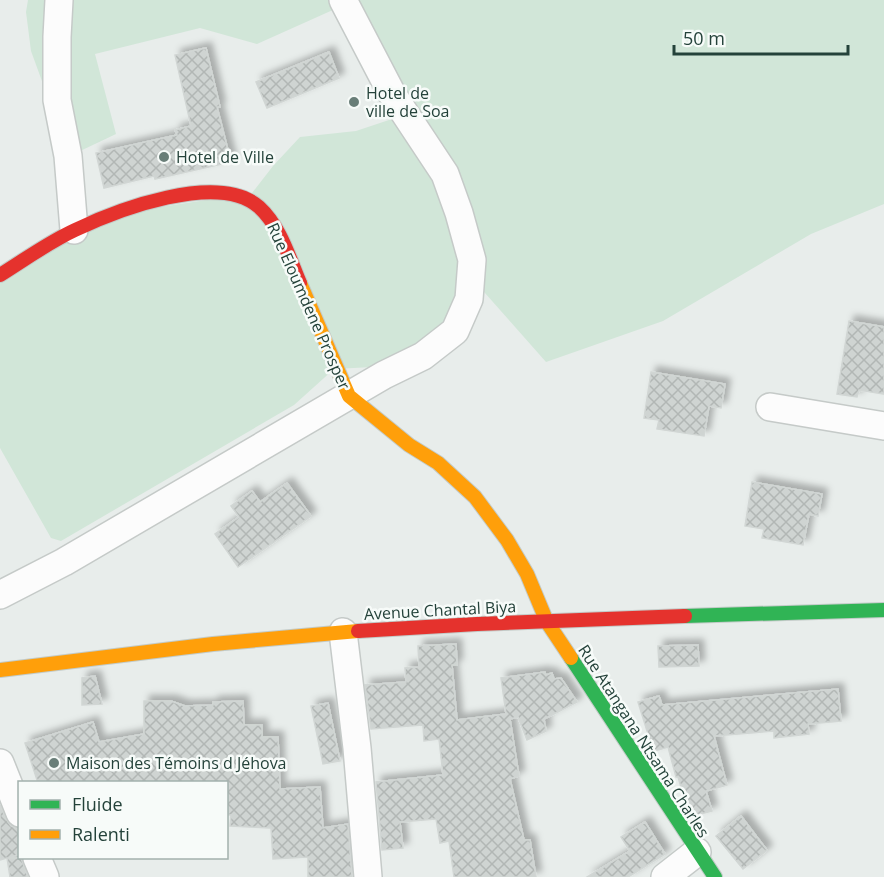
<svg xmlns="http://www.w3.org/2000/svg" width="884" height="877" font-family="'Open Sans',sans-serif">
  <style>
    .green { fill: #d1e6d8 }
    .building { fill: url(#building-cross-hatch); stroke: #d1d6d4; stroke-width: 1.5; filter: url(#shadow) }
    .lines { fill: none; stroke-linecap: round; stroke-linejoin: round }
    .street-casing { stroke: #c5cac8; stroke-width: 30 }
    .fast-casing { stroke: #c3cbc8; stroke-width: 16 }
    .slow-casing { stroke: #c3cbc8; stroke-width: 16 }
    .jam-casing { stroke: #c3cbc8; stroke-width: 16 }
    .street { stroke: #fcfcfc; stroke-width: 27 }
    .fast { stroke: #30b455; stroke-width: 14 }
    .slow { stroke: #ff9f0a; stroke-width: 14 }
    .jam { stroke: #e5322d; stroke-width: 14 }
    .poi-dot { fill: #697e78; stroke: #f7fbf9; stroke-width: 2 }
    .labels { text-anchor: middle; stroke-width: 5; stroke-linejoin: round; paint-order: stroke }
    .poi-label { font-size: 16px; fill: #24423a; stroke: #f7fbf9; text-anchor: start }
    .street-label { font-size: 16px; fill: #24423a; stroke: #f7fbf9 }
  </style>
  <defs>
    <pattern id="building-cross-hatch" width="8" height="8" patternUnits="userSpaceOnUse" patternTransform="scale(1.5)"><rect width="8" height="8" fill="#cfd4d2"/><path d="M0 0l8 8M0 8l8-8" fill="none" stroke="#b2b7b5"/></pattern>
    <filter id="shadow"><feDropShadow dx="5.5" dy="-5.5" stdDeviation="3" flood-color="#0004"/></filter>
  </defs>
  <rect width="100%" height="100%" fill="#e8edeb"/>
  <path class="green" d="M28,0H884V204L811,234L663,321L546,362L477,284L463,323L373,367L334,369L294,405L61,541L51,538L0,448V271L82,219L252,193L273,166L300,137L356,131L404,115L344,5L257,44L200,28L95,54L116,134L76,153L58,125L31,51L26,12Z"/>
  <path class="building" d="M206,48L220,107H217L231,162L155,179L154,176L104,188L96,153L177,135L175,130L191,126L175,55Z
    M329,52L339,78L267,108L256,82Z
    M849,321L884,327V394L859,390L857,397L837,394Z
    M651,372L725,384L721,408L709,406L704,436L657,429L659,420L644,418Z
    M752,482L822,494L818,516L809,514L803,545L762,538L764,529L745,526Z
    M287,483L311,516L238,567L215,534L239,517L231,506L252,491L260,502Z
    M456,644L457,665H452L457,720L506,714L501,678L545,672L546,675L552,673L554,679L561,678L577,702L544,719L546,731L527,740L518,717L510,719L519,776L510,779L524,840H530L536,877H454L449,841L440,843L436,819L400,822L403,848L382,850L376,782L443,775L439,739L424,741L423,725L371,729L365,685L406,682L405,668L419,667L418,646Z
    M698,645L699,666L659,667L658,646Z
    M95,676L102,704L82,705V678Z
    M838,689L841,721L808,724L809,734L774,738V731L714,736L727,785L706,791L712,811L697,815L685,798L690,794H683L678,777H676L668,747L655,751L652,747L638,702L659,696L662,705Z
    M144,701H171L185,706L213,705V702L243,701L244,725H262V737H278L280,789L320,787L323,828L348,824L352,877H308V857L273,859L271,828L230,826L231,815H226V783H38L25,743L93,722L99,742L144,734Z
    M328,703L340,761L323,764L311,706Z
    M0,805L6,819L11,826L18,829L20,832V854L9,858H21L28,877H10L7,858L0,860Z
    M741,816L767,850L743,869L716,836Z
    M645,822L665,854L628,877H587L630,851L621,837Z"/>
  <g class="lines">
    <defs>
      <path id="street" d="M59,0L57,37V100L68,156L74,230
        M770,407L884,426
        M0,595L64,562L384,375L423,356L455,331L469,299L472,260L459,213L445,174L392,94L343,0
        M343,632L357,748L368,877
        M0,763L20,813
        M37,858L45,877
        M665,877L697,852"/>
      <path id="fast" d="M685,616L884,610
        M571,658L715,877"/>
      <path id="slow" d="M300,283L349,396L409,445L438,463L475,497L507,540L527,574L547,622L571,658
        M0,670L213,644L358,631"/>
      <path id="jam" d="M0,275C24,260 49,242 75,230C117,210 218,171 259,207C280,226 289,257 300,283
        M358,631L477,624L685,616"/>
    </defs>
    <use href="#street" class="street-casing"/>
    <use href="#fast" class="fast-casing"/>
    <use href="#slow" class="slow-casing"/>
    <use href="#jam" class="jam-casing"/>
    <use href="#street" class="street"/>
    <use href="#fast" class="fast"/>
    <use href="#slow" class="slow"/>
    <use href="#jam" class="jam"/>
  </g>
  <g class="poi-dot">
    <circle cx="354" cy="102" r="6"/>
    <circle cx="164" cy="157" r="6"/>
    <circle cx="54" cy="763" r="6"/>
  </g>
  <g class="labels">
    <g class="poi-label">
      <text x="366" y="99">Hotel de<tspan x="366" dy="18">ville de Soa</tspan></text>
      <text x="176" y="163">Hotel de Ville</text>
      <text x="66" y="769">Maison des Témoins d Jéhova</text>
    </g>
    <g class="street-label">
      <text transform="translate(309 306) rotate(66)" y="6">Rue Eloumdene Prosper</text>
      <text transform="translate(440 610) rotate(-3)" y="6">Avenue Chantal Biya</text>
      <text transform="translate(644 741) rotate(57)" y="6">Rue Atangana Ntsama Charles</text>
    </g>
  </g>
  <rect x="18" y="781" width="210" height="78" fill="#f7fbf9" stroke="#a3b1ad" stroke-width="1.5"/>
  <rect x="30" y="800" width="30" height="9" fill="#30b455" stroke="#a3b1ad" stroke-width="1.5"/>
  <text x="72" y="811" font-size="18" fill="#24423a">Fluide</text>
  <rect x="30" y="830" width="30" height="9" fill="#ff9f0a" stroke="#a3b1ad" stroke-width="1.5"/>
  <text x="72" y="841" font-size="18" fill="#24423a">Ralenti</text>
  <path d="M674 45v9h174v-9" fill="none" stroke="#24423a" stroke-width="3"/>
  <text x="683" y="45" font-size="18" fill="#24423a" stroke="#f7fbf9" stroke-width="4.5" paint-order="stroke">50 m</text>
</svg>
